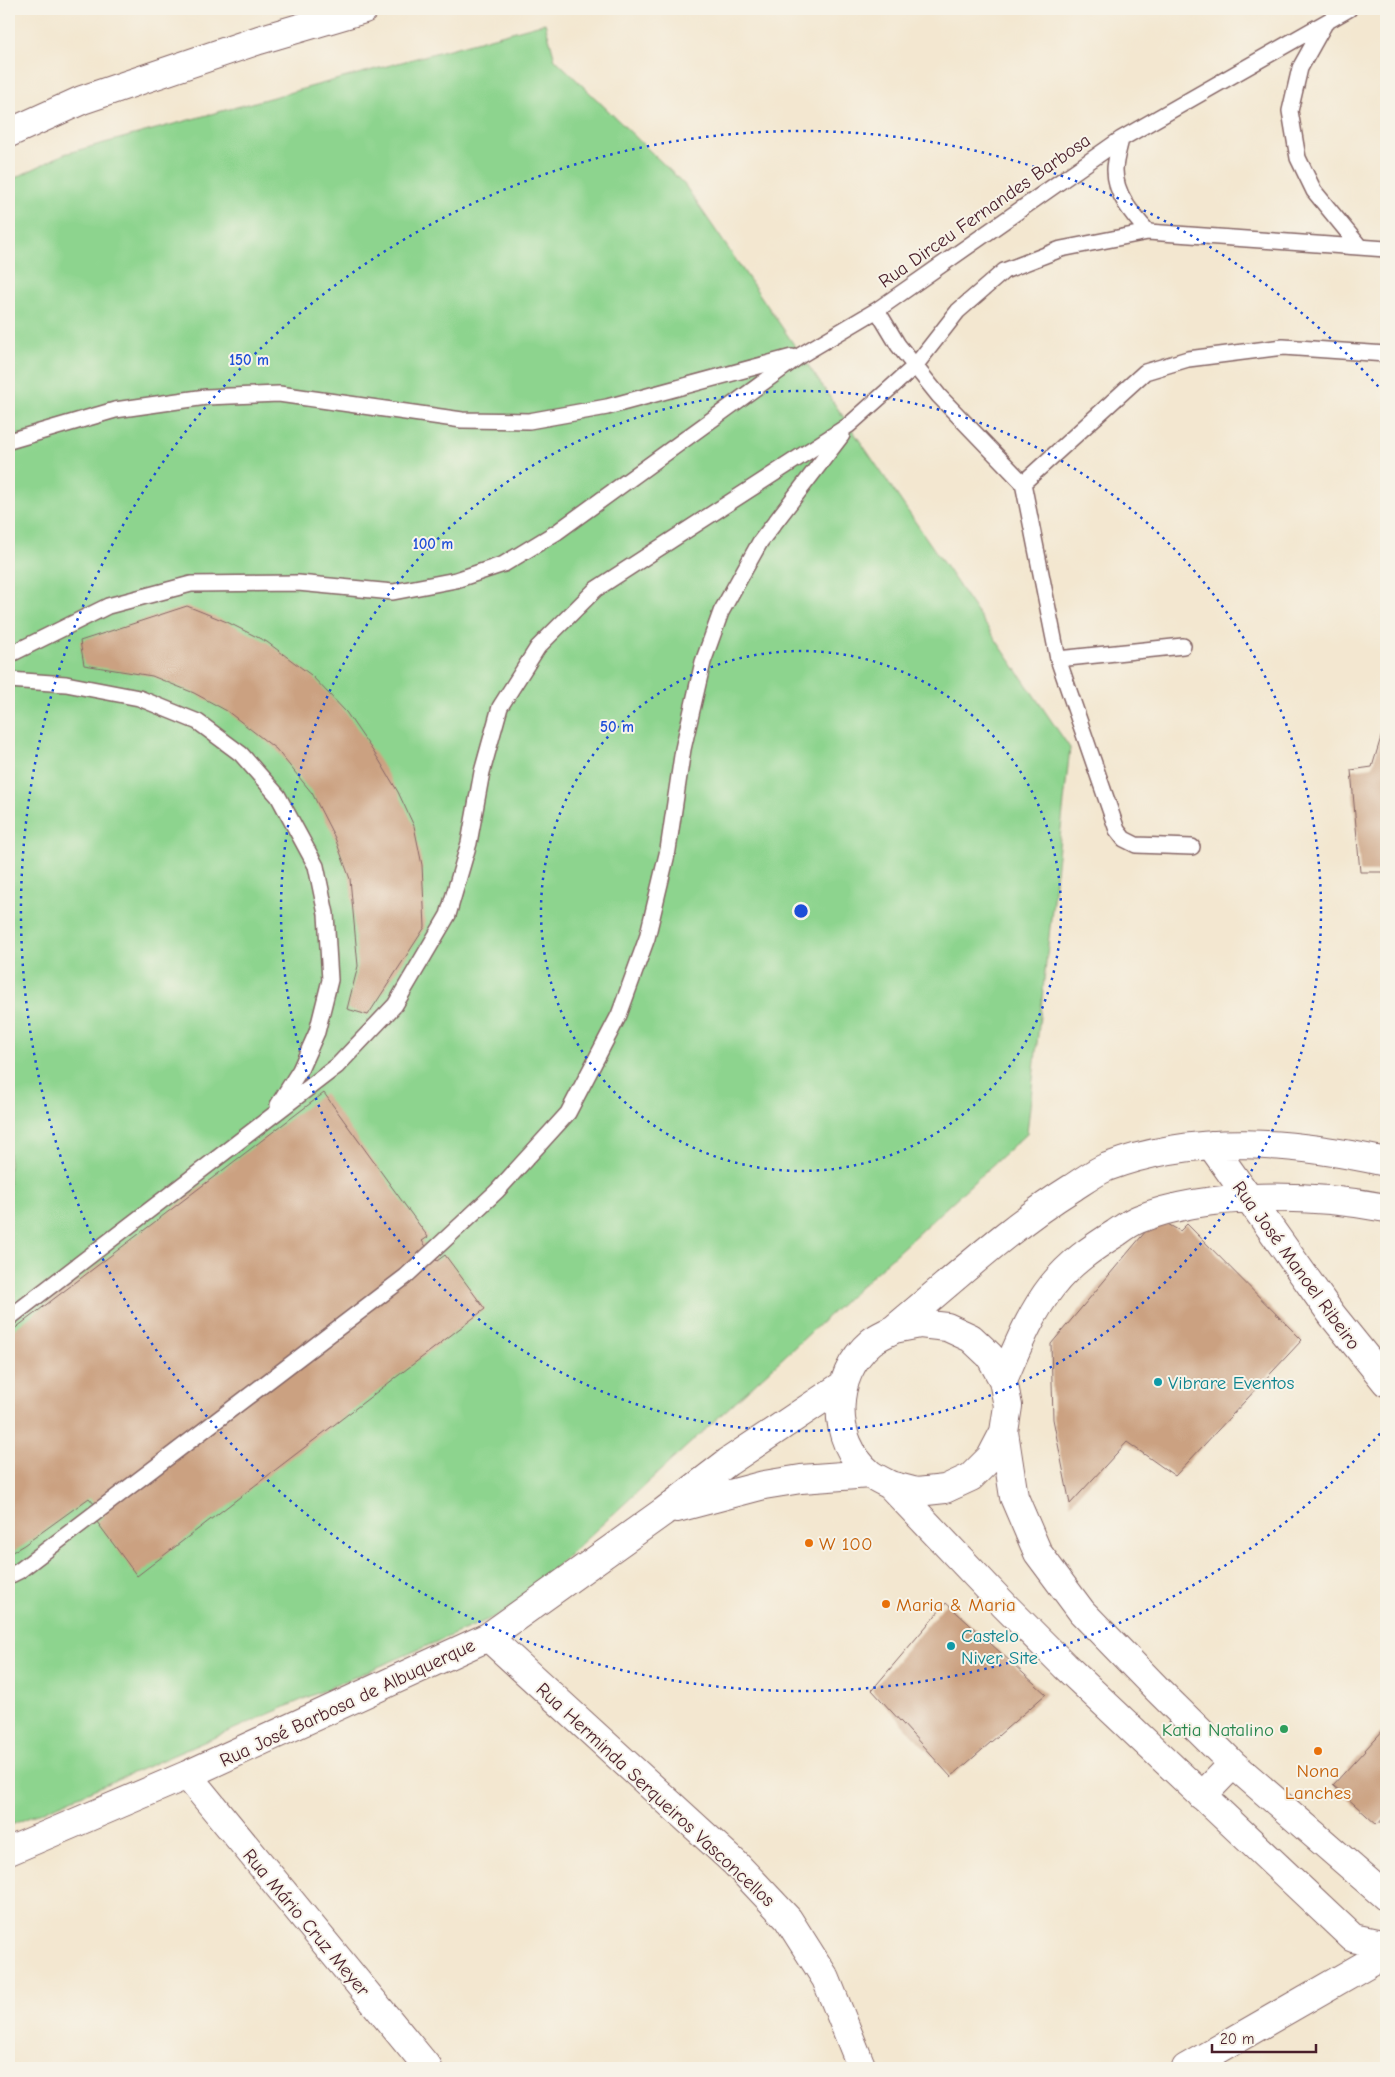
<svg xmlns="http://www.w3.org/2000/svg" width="1395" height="2077" font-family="'Comic Neue',sans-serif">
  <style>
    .green { fill: #8dd48e; stroke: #6c7a5c }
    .building { fill: #cba181 }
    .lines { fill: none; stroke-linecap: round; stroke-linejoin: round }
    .service-casing { stroke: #856565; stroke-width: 18 }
    .minor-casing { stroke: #856565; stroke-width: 30 }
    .tertiary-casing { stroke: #856565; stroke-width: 30 }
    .service { stroke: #fff; stroke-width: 15 }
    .minor { stroke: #fff; stroke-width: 28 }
    .tertiary { stroke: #fff; stroke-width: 28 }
    .ring { fill: none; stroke: #1d4ed8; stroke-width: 2.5; stroke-dasharray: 2.5 5 }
    .culture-dot { fill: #0f9aa8; stroke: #f7f3e8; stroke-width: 2 }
    .food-dot { fill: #e8710a; stroke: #f7f3e8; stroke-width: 2 }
    .leisure-dot { fill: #2e9e5b; stroke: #f7f3e8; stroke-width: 2 }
    .labels { text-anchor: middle; stroke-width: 4; stroke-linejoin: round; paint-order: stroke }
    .street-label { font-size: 19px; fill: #4a1f2b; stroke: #f7f3e8 }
    .culture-label { font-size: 19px; fill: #0d838f; stroke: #f7f3e8; text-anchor: start }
    .food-label { font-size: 19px; fill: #c56008; stroke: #f7f3e8; text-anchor: start }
    .leisure-label { font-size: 19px; fill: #27864d; stroke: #f7f3e8; text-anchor: end }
    .centre { fill: #1d4ed8; stroke: #f7f3e8; stroke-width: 2.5 }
    .ring-label { font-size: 15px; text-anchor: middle; font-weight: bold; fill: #1d4ed8; stroke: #f7f3e8; stroke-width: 4; stroke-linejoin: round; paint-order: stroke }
  </style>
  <rect width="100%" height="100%" fill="#f7f3e8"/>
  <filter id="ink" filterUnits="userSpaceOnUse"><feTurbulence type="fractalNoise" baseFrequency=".02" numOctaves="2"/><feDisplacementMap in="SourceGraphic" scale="10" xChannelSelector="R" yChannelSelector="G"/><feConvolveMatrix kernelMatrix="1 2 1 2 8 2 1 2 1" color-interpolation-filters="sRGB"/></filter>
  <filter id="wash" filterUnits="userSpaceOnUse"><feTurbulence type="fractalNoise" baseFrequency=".0096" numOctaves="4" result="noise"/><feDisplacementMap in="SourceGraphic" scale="20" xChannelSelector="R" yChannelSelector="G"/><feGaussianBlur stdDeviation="1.12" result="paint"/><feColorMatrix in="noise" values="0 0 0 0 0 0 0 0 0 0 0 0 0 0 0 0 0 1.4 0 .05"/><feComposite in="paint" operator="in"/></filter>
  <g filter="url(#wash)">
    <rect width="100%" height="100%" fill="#f3e7d0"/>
    <path class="green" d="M545,23L555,59L684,184L1070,748L1027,1133L508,1611L9,1826V181L64,154Z"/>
    <g id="blocks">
      <path class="building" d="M187,606L227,622L267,642L311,675L346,712L379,760L398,792L414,826L422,865L425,927L368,1015L347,1009L358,966L350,879L335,838L312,793L276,749L227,711L194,693L152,676L84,665L80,641Z
        M1386,721V877L1383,872H1360L1351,770L1372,767Z
        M324,1093L428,1237L422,1241L437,1261L445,1255L485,1309L137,1576L97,1522L104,1516L89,1498L24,1545L9,1554V1333Z
        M1157,1218L1180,1231L1187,1224L1302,1340L1175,1476L1127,1442L1070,1504L1053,1419L1051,1344Z
        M946,1603L1046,1694L951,1777L872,1690Z
        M1386,1727V1815L1377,1825L1333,1785Z"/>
    </g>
  </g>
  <g filter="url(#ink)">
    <use href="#blocks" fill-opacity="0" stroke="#856565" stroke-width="1"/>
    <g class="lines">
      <defs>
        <path id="service" d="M1324,25L1300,68L1290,111L1298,158L1314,191L1360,247
          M1121,139C1119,149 1115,160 1115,170C1115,195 1133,215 1148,232
          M877,310L898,345L939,396L1023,483L1145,372L1188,359L1283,347L1386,354
          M9,441L115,410L206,397L279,394L462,420L529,421L607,407L792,357
          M1023,483L1058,659L1117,830L1124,839L1136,845L1192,847
          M9,655L108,606L191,584L298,583L393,592L456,580L504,564L557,532L801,355L877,310L1121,139L1349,9
          M1058,659L1183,646
          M9,680L66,684L139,698L198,722L241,754L278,796L316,866L326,914L330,980L317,1032L300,1070L278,1105
          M9,1318L337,1066L395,1005L448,915L469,843L482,772L500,707L538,647L596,589L849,425L915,366L958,311L1004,271L1061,249L1148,232L1386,249
          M9,1576L19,1571L405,1277L497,1191L568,1113L619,1015L647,938L668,850L683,749L703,662L721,612L760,542L842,435"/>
        <path id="minor" d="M1211,1145L1332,1315L1386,1382
          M1386,1162C1294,1142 1197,1133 1107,1167C1095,1172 1083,1181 1072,1188C1008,1228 952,1281 894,1329C887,1333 877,1337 871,1342C831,1376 830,1440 870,1474C876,1478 884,1482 890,1485L1005,1606L1065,1666L1353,1938L1386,1945
          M894,1329L920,1324L947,1327L971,1338L990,1356L1003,1380L1008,1406L1004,1432L1014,1497L1038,1553L1082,1612L1158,1690L1233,1764L1386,1897
          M1003,1380C1017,1348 1030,1314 1052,1286C1070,1263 1092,1248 1116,1233C1123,1228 1131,1222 1139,1219C1209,1191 1312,1194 1386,1208
          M890,1485L917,1492L945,1489L971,1477L991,1457L1004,1432
          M677,1508L764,1485L801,1479L870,1474
          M488,1637L735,1863L788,1919L826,1979L862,2068
          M187,1775L428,2068
          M1202,1796L1233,1764
          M9,1851L187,1775L488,1637L663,1512L728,1462L843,1385
          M1186,2068L1386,1953"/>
        <path id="tertiary" d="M9,133L82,100L259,40L364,9"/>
      </defs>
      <use href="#service" class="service-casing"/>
      <use href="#minor" class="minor-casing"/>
      <use href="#tertiary" class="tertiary-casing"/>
      <use href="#service" class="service"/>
      <use href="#minor" class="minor"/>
      <use href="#tertiary" class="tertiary"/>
    </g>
  </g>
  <g class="ring">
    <circle cx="801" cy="911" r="260"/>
    <circle cx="801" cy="911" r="520"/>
    <path d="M1385 1428A780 780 0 1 1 1385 394"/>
  </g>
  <g class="culture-dot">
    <circle cx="1158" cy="1382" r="5"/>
    <circle cx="951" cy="1646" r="5"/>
  </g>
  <g class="food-dot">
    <circle cx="809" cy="1543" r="5"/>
    <circle cx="886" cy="1604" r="5"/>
    <circle cx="1318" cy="1751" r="5"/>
  </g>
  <circle class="leisure-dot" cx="1284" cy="1729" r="5"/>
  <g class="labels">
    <g class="street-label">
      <text transform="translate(984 210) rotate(-35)" y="7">Rua Dirceu Fernandes Barbosa</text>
      <text transform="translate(1297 1265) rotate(54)" y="7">Rua José Manoel Ribeiro</text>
      <text transform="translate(347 1702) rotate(-25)" y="7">Rua José Barbosa de Albuquerque</text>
      <text transform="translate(656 1794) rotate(43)" y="7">Rua Herminda Serqueiros Vasconcellos</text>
      <text transform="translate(307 1922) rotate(50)" y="7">Rua Mário Cruz Meyer</text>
    </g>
    <g class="culture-label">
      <text x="1168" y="1389">Vibrare Eventos</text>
      <text x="961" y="1642">Castelo<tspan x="961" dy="22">Niver Site</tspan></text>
    </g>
    <g class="food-label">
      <text x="819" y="1550">W 100</text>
      <text x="896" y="1611">Maria &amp; Maria</text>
      <text x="1318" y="1777" text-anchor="middle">Nona<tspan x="1318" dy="22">Lanches</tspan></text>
    </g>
    <g class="leisure-label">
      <text x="1274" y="1736">Katia Natalino</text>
    </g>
  </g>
  <circle cx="801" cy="911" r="8" class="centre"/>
  <g class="ring-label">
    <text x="249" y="365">150 m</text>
    <text x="433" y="549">100 m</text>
    <text x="617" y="732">50 m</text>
  </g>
  <rect width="1395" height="2077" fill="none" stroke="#f7f3e8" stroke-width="30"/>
  <path d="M1212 2044v8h104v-8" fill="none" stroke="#4a1f2b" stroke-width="2.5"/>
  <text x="1220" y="2044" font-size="15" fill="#4a1f2b" stroke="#f7f3e8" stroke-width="4" paint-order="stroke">20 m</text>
</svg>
